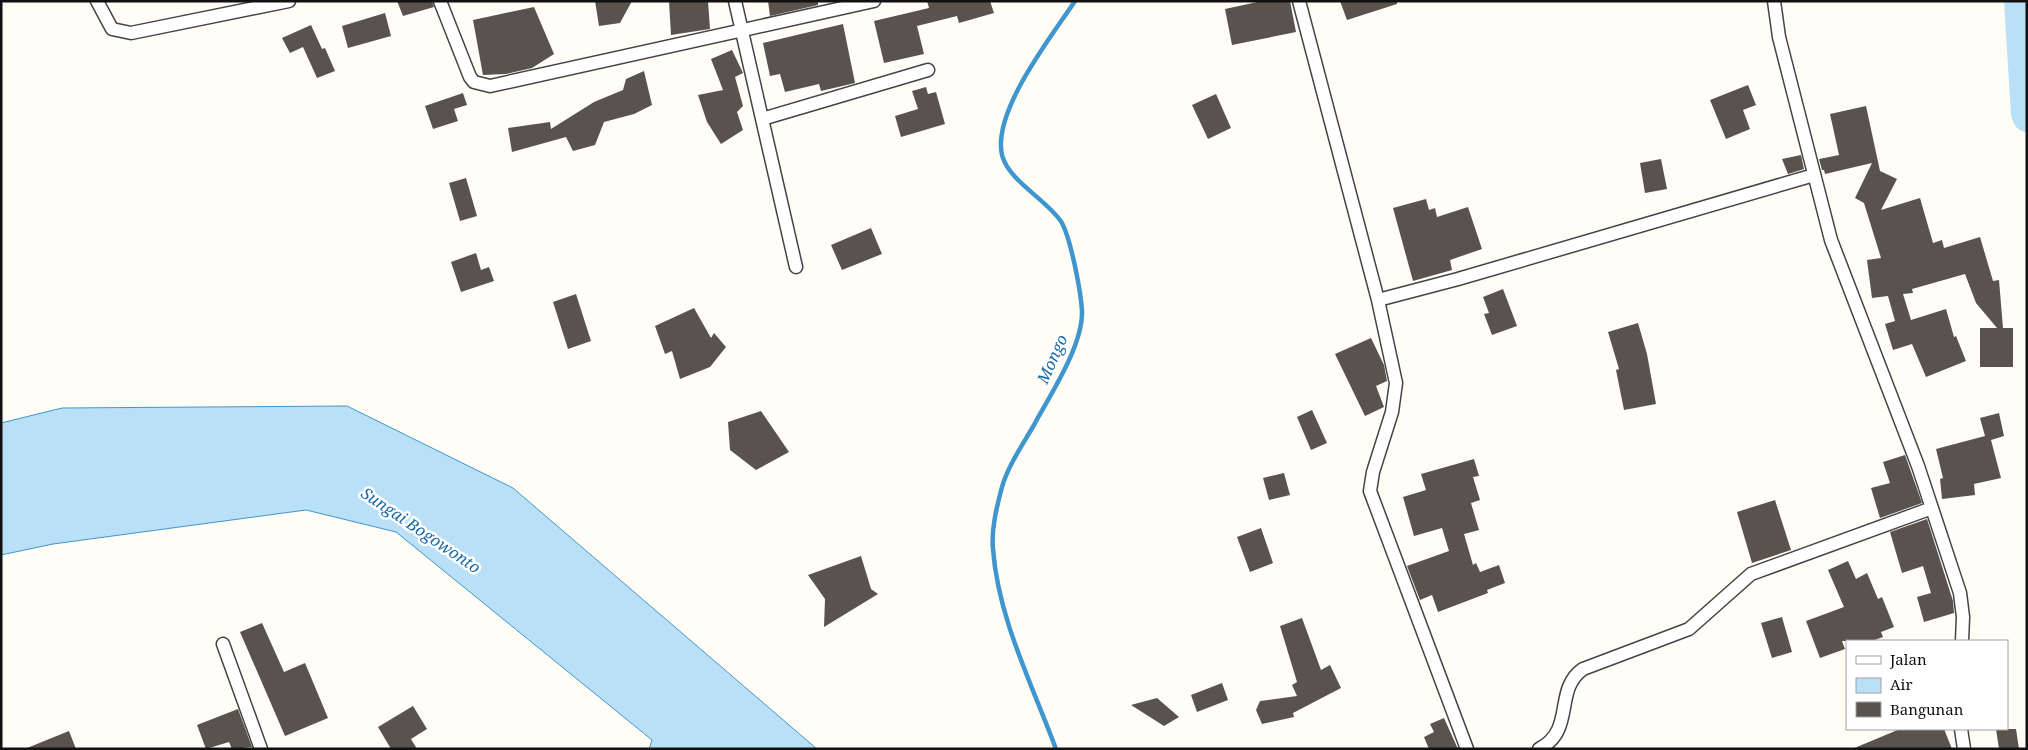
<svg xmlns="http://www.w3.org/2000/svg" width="2028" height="750" font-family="'Noto Serif',serif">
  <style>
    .water { fill: #b9e0f7; stroke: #3f96cf }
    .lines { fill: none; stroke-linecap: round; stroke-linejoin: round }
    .stream { stroke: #3f96cf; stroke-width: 4.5 }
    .river { stroke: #b9e0f7; stroke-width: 28 }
    .building { fill: #5a524d }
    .street-casing { stroke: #444; stroke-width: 15 }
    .street { stroke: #fff; stroke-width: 12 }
    .labels { text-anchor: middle; stroke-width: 5; stroke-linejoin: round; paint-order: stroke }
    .water-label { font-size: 16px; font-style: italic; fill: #1768a6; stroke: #fff }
  </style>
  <rect width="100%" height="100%" fill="#fffdf5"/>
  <path class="water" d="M347,406L513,488L817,749H649L652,740L396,532L306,510L53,544L1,555V423L62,408Z"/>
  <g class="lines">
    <path class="stream" d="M1056,749C1032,684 998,618 993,549C991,529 997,506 1002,487C1008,466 1023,444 1034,425C1050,395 1083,346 1082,311C1081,292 1071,240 1062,223C1048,200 1009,182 1002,155C992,111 1052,36 1075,1"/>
    <path class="river" d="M2018,1L2025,114L2027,118"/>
  </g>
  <path class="building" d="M397,1H432L434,7L403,16Z
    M595,1H632L620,23L599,26Z
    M669,1H708L710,29L671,35Z
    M768,1H818V5L770,16Z
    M927,1H990L994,13L959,23L957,16L917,26L924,54L884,63L874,21L929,8Z
    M1262,1H1290L1296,32L1232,45L1225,9Z
    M1340,1H1397V4L1347,20Z
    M534,7L554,54L532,68L506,74L483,75L473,20Z
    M385,13L391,36L348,48L342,26Z
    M843,24L855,83L821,91L819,84L785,92L780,74L770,76L763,43Z
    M311,25L322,49L325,48L335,71L317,78L303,47L290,53L282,38Z
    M732,50L743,73L735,77L743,106L737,112L743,130L721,144L707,122L698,95L723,90L711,59Z
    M644,71L652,105L634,114L604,122L595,145L573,151L566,137L512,152L508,128L550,122L551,129L594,102L623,90L626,79Z
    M1748,85L1756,105L1743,110L1750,129L1726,139L1710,100Z
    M926,87L928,94L936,92L945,124L901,137L895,116L918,109L912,91Z
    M463,93L467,105L454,109L458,121L433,129L425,106Z
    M1216,94L1231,128L1208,139L1192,105Z
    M1866,106L1880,171L1897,179L1881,210L1920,198L1933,243L1942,240L1944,248L1980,237L1993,281L1999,280L2003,328H2013V367H1980V328H1997L1976,303L1965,274L1912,289L1913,293L1903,294L1911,320L1946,309L1954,337L1956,336L1966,361L1926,377L1912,344L1893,350L1885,324L1895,321L1888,296L1872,298L1867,260L1881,258L1864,203L1855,198L1872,163L1825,174L1824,170H1822L1819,159L1839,155L1830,114Z
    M1801,155L1804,169L1788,174L1782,159Z
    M1661,159L1667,189L1645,193L1640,163Z
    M466,178L477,216L460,221L449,183Z
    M1426,199L1429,210L1435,208L1437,217L1468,207L1482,249L1450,260L1452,270L1413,281L1393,208Z
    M871,228L882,254L842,270L831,245Z
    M476,253L481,270L489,267L494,281L461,292L451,262Z
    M1503,289L1517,326L1492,335L1484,314L1489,313L1483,297Z
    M576,294L591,341L568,349L553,302Z
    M694,308L711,338L714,333L726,347L710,367L680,379L672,351L665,354L655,326Z
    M1638,323L1647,354L1656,404L1624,410L1616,370L1619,369L1608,332Z
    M1371,338L1384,365L1387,381L1376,386L1384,407L1365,416L1335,354Z
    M1312,410L1327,443L1311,450L1297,417Z
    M761,411L789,452L756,470L730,450L728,422Z
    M1999,413L2004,436L1991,440L2001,478L1974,484L1975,495L1942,499L1940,479L1943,478L1936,449L1985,436L1980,418Z
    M1905,455L1922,503L1880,518L1871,488L1890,483L1883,462Z
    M1474,459L1479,476L1473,477L1480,500L1471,503L1479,530L1464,534L1473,565L1476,563L1480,572L1499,565L1505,583L1487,590L1488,593L1438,612L1432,595L1420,600L1407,566L1449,551L1442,528L1414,536L1403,497L1426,490L1421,474Z
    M1284,473L1290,495L1269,500L1263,478Z
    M1775,500L1791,550L1752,563L1737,512Z
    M1927,519L1953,601L1954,613L1924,622L1917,597L1931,593L1923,566L1902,573L1890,532Z
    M1261,528L1273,563L1250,572L1237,537Z
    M861,556L871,589L878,594L824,627L825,599L808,575Z
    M1848,561L1856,579L1867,573L1878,599L1882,597L1894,627L1881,632L1883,637L1872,641H1842L1845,649L1820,658L1806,621L1844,607L1828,570Z
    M1782,617L1792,652L1772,658L1761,623Z
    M1302,618L1321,670L1330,665L1341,688L1293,713L1294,717L1262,724L1256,710L1260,701L1297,696L1292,685L1297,682L1280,626Z
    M262,623L284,672L305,663L328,718L285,736L240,632Z
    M1222,683L1228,700L1197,712L1191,695Z
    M1157,698L1179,717L1164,726L1131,705Z
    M413,706L427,729L411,739L417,749H391L378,727Z
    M238,709L252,747L232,749L229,742L206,749L197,725Z
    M1444,718L1458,749H1429L1424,737L1434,732L1430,724Z
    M1900,729H1944L1952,749H1852Z
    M1996,729H2016L2019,749H1999Z
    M69,731L76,749H27V748Z"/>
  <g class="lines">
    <defs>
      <path id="street" d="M97,1L112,29L131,33L289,1
        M440,1L470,77L474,82L490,86L874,1
        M735,1L796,267
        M1299,1L1378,300L1396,383L1392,412L1373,472L1370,491L1467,749
        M1774,1L1779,37L1831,240L1918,466L1960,593L1963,617L1962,641
        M762,119L928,70
        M1378,300L1458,279L1814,175
        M223,644L261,749
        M1961,729L1964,749
        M1539,749C1576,730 1553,690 1583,669L1689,629L1751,574L1932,508"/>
    </defs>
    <use href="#street" class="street-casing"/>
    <use href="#street" class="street"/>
  </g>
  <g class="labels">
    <g class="water-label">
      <text transform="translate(1052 359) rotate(-66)" y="6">Mongo</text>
      <text transform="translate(421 530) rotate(34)" y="6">Sungai Bogowonto</text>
    </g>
  </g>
  <rect width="2028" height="750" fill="none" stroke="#111111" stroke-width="5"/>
  <rect x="1846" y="640" width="162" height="90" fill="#ffffff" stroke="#a0a0a0"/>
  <rect x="1856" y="656" width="25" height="8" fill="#ffffff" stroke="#a0a0a0"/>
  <text x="1890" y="665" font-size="15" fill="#111111">Jalan</text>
  <rect x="1856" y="678" width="25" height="15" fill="#b9e0f7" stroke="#a0a0a0"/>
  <text x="1890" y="690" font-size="15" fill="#111111">Air</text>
  <rect x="1856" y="702" width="25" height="15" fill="#5a524d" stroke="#a0a0a0"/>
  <text x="1890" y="715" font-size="15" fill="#111111">Bangunan</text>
</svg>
